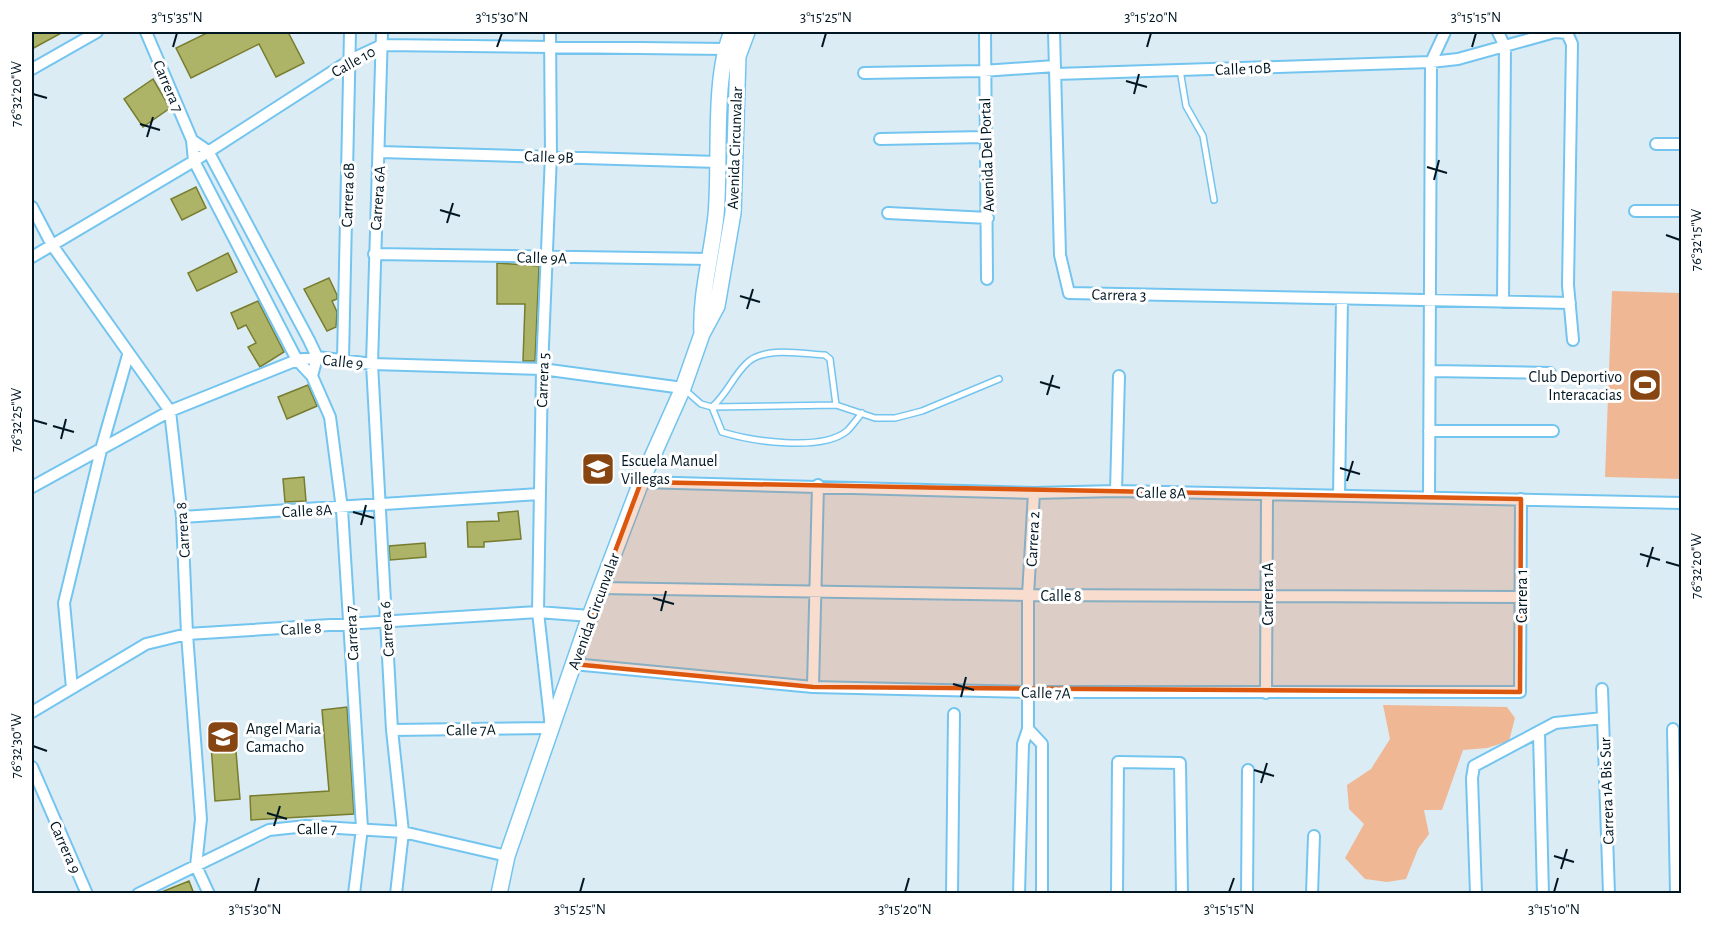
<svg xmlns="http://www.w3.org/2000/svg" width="1713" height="925" font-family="'Alegreya Sans',sans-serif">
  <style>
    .green { fill: #f0b794 }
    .building { fill: #aeb467; stroke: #777c2e; stroke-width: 1.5 }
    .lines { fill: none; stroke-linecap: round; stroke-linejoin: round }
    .lane-casing { stroke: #73c5f0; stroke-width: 8 }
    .street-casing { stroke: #73c5f0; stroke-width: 14 }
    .secondary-casing { stroke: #73c5f0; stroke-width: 18 }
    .lane { stroke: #fff; stroke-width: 5 }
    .street { stroke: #fff; stroke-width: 10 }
    .secondary { stroke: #fff; stroke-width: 15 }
    .marked { fill: #dc560d; fill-opacity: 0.2; stroke: #dc560d; stroke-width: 4.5; stroke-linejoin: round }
    .ticks { fill: none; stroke: #001723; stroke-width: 2 }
    .labels { text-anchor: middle; stroke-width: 6; stroke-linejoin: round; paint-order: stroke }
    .street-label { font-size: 16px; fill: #001723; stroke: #fff }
    .poi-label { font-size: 16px; fill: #001723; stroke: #fff; text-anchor: start }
    .neatline { fill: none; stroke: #001723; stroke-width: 2 }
    .ticks-label { font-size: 15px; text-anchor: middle; fill: #001723 }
  </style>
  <rect width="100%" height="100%" fill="#dcecf4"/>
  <path class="green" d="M1612,291L1681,293V479L1605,477Z
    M1383,705L1507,707L1515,718L1509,741L1487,748L1463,750L1442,810H1424L1429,834L1418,849L1406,879L1387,882L1365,879L1345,858L1364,824L1349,809L1347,785L1371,769L1390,739Z"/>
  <path class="building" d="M32,32H63L32,49Z
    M209,32H288L304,63L276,77L259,44L191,78L176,48Z
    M153,79L170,108L143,127L124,99Z
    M196,187L206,208L182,220L171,199Z
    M228,253L237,272L197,291L188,273Z
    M497,263L539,266L535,361H523L525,304H497Z
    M329,278L337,295V299L332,301L337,312L336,327L327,331L304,289Z
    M258,301L284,352L260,367L248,347L256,343L246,325L238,329L231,313Z
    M308,385L317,406L287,419L278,397Z
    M304,477L306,501L285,502L283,479Z
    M518,511L521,539L484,542V547H468L467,522L499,521L498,513Z
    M425,543L426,557L390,560L389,546Z
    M347,707L354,814L251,820L250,796L329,791L322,710Z
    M234,728L240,799L215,801L210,730Z
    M189,881L194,894H160L159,893Z"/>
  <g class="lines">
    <defs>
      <path id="lane" d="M1180,70L1186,106L1203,136L1214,200
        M684,389L701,404L712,407L836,405L875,418H895L922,411L999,379
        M836,405L830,359L825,355C803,354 764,346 747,363C733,376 727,394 712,407L722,432C751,441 821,452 847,431C852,426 857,419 862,413"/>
      <path id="street" d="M146,32L192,140L194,161L297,360L312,376L330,417L342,509L362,828L354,894
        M382,32L372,364L392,730L403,832L396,894
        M985,32L987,279
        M1054,32L1060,255L1069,293L1570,303
        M1498,32L1505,47L1503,302
        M32,69L97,32
        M864,73L983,71L1055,66
        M1056,74L1431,62L1458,59L1555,32L1567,33L1572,44L1568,285L1573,340
        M880,139L985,137
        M192,140L208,151L309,340L317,357L312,376
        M1656,144H1682
        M380,152L718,162
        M32,207L52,245L170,411L182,517L187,634L201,819L196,866L209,894
        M1635,211H1682
        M888,213L988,218
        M374,254L711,259
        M32,257L194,161L352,59L382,45L726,49
        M343,359L350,32
        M1431,371L1550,373
        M1429,431H1553
        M641,482L1034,493L1116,491L1682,503
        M32,487L170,411L297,360L317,357L372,364L542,369L683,388
        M1116,491L1119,376
        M1339,496L1342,299
        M1429,498L1431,62L1445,32
        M182,517L539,494
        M601,588L1028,595L1521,597
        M573,664L813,687L1027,692H1520L1521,499
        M813,687L818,485
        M72,688L64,603L102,446L128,355
        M1602,689L1609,894
        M1266,693L1267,494
        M32,712L146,644L187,634L538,612L590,616
        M1028,729L1042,744V894
        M1673,729L1676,894
        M392,730L551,728L538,612L542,369L551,155L550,32
        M1539,733L1543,894
        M32,767L87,894
        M138,894L269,830L306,826L403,832L507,856
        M952,894L954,714
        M1019,894L1023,744L1028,729V595L1034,493
        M1117,894L1118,762L1180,763L1182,894
        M1247,894L1248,770
        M1312,894L1314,836
        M1476,894L1472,778L1474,766L1555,723L1603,718"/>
      <path id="secondary" d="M702,334C700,294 712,255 716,215C721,163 712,78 732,32
        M499,894L507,856L590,616L641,482L683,388L702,334L717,306L733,213L738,56L747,32"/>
    </defs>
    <use href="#lane" class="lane-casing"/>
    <use href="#street" class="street-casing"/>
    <use href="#secondary" class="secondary-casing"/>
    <use href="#lane" class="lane"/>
    <use href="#street" class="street"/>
    <use href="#secondary" class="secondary"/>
  </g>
  <path class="marked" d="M641,482L1521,499L1520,692L813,687L573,664Z"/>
  <path class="ticks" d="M173,47L177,33M497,47L502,33M822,47L826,33M1147,47L1151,33M1472,47L1476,33M1126,81L1147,87M33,94L47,98M1134,94L1139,74M140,124L160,130M147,137L153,117M1427,167L1447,173M1434,180L1439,160M440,210L460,216M447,223L453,203M1666,235L1680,240M740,296L760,302M747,309L753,289M1040,382L1060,388M1047,395L1053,375M33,420L47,424M53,426L74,432M61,439L66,419M1340,468L1360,474M1347,481L1353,461M353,512L374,518M361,525L366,505M1640,554L1660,560M1666,562L1680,566M1647,567L1653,547M653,598L674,604M661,611L666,591M953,684L974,690M961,697L966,677M33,746L47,751M1254,770L1274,776M1261,783L1267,763M267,813L287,819M274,826L280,806M1554,856L1574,862M1561,869L1567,849M255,892L259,878M580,892L584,878M905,892L909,878M1229,892L1234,878M1554,892L1558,878"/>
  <defs>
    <symbol id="stadium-square" viewBox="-11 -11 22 22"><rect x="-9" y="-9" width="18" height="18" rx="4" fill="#874512" stroke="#fff"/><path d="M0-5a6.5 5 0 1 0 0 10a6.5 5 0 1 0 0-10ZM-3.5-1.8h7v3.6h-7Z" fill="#fff"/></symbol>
    <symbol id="school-square" viewBox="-11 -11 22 22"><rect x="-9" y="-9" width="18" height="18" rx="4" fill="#874512" stroke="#fff"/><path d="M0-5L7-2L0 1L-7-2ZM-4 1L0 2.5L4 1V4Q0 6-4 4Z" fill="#fff"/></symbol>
  </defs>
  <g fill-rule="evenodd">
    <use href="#stadium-square" x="1626" y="366" width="38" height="38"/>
    <use href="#school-square" x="579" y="450" width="38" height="38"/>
    <use href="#school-square" x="204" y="718" width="38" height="38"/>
  </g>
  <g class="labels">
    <g class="street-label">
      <text transform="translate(353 61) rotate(-29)" y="6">Calle 10</text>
      <text transform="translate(1243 68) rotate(-2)" y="6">Calle 10B</text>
      <text transform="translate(169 86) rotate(67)" y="6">Carrera 7</text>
      <text transform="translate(734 148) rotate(-88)" y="6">Avenida Circunvalar</text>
      <text transform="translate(986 155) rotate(-92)" y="6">Avenida Del Portal</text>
      <text transform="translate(549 156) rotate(2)" y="6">Calle 9B</text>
      <text transform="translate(347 195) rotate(-88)" y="6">Carrera 6B</text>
      <text transform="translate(377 198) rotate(-86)" y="6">Carrera 6A</text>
      <text transform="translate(542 257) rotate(1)" y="6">Calle 9A</text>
      <text transform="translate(1119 294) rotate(1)" y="6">Carrera 3</text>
      <text transform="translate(343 361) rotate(6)" y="6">Calle 9</text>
      <text transform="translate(542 380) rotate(-88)" y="6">Carrera 5</text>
      <text transform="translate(1161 492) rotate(1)" y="6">Calle 8A</text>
      <text transform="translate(307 510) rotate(-3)" y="6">Calle 8A</text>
      <text transform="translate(182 530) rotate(-94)" y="6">Carrera 8</text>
      <text transform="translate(1032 539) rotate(-87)" y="6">Carrera 2</text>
      <text transform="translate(1267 594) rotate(-90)" y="6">Carrera 1A</text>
      <text x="1061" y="601">Calle 8</text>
      <text transform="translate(1521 596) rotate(-90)" y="6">Carrera 1</text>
      <text transform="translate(593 611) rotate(-70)" y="6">Avenida Circunvalar</text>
      <text transform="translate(301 628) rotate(-3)" y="6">Calle 8</text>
      <text transform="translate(386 629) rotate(-94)" y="6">Carrera 6</text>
      <text transform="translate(351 633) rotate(-93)" y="6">Carrera 7</text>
      <text transform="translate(1046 692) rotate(1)" y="6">Calle 7A</text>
      <text transform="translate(471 729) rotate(-1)" y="6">Calle 7A</text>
      <text transform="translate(1606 791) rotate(-92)" y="6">Carrera 1A Bis Sur</text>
      <text transform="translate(317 828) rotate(-1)" y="6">Calle 7</text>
      <text transform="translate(66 847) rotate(66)" y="6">Carrera 9</text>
    </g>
    <g class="poi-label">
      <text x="1622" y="382" text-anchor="end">Club Deportivo<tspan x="1622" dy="18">Interacacias</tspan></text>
      <text x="621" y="466">Escuela Manuel<tspan x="621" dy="18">Villegas</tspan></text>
      <text x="246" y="734">Angel Maria<tspan x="246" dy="18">Camacho</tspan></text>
    </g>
  </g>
  <rect width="1713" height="925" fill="none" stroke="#ffffff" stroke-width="66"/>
  <rect x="33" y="33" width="1647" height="859" class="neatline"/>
  <g class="ticks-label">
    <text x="177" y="22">3°15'35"N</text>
    <text x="502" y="22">3°15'30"N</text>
    <text x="826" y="22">3°15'25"N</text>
    <text x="1151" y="22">3°15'20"N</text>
    <text x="1476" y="22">3°15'15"N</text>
    <text transform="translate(16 94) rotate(-90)" y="5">76°32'20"W</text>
    <text transform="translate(1696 240) rotate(-90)" y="5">76°32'15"W</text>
    <text transform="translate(16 420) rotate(-90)" y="5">76°32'25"W</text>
    <text transform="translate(1696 566) rotate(-90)" y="5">76°32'20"W</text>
    <text transform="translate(16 746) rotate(-90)" y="5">76°32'30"W</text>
    <text x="255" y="914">3°15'30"N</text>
    <text x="580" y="914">3°15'25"N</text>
    <text x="905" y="914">3°15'20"N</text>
    <text x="1229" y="914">3°15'15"N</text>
    <text x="1554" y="914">3°15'10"N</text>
  </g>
</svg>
